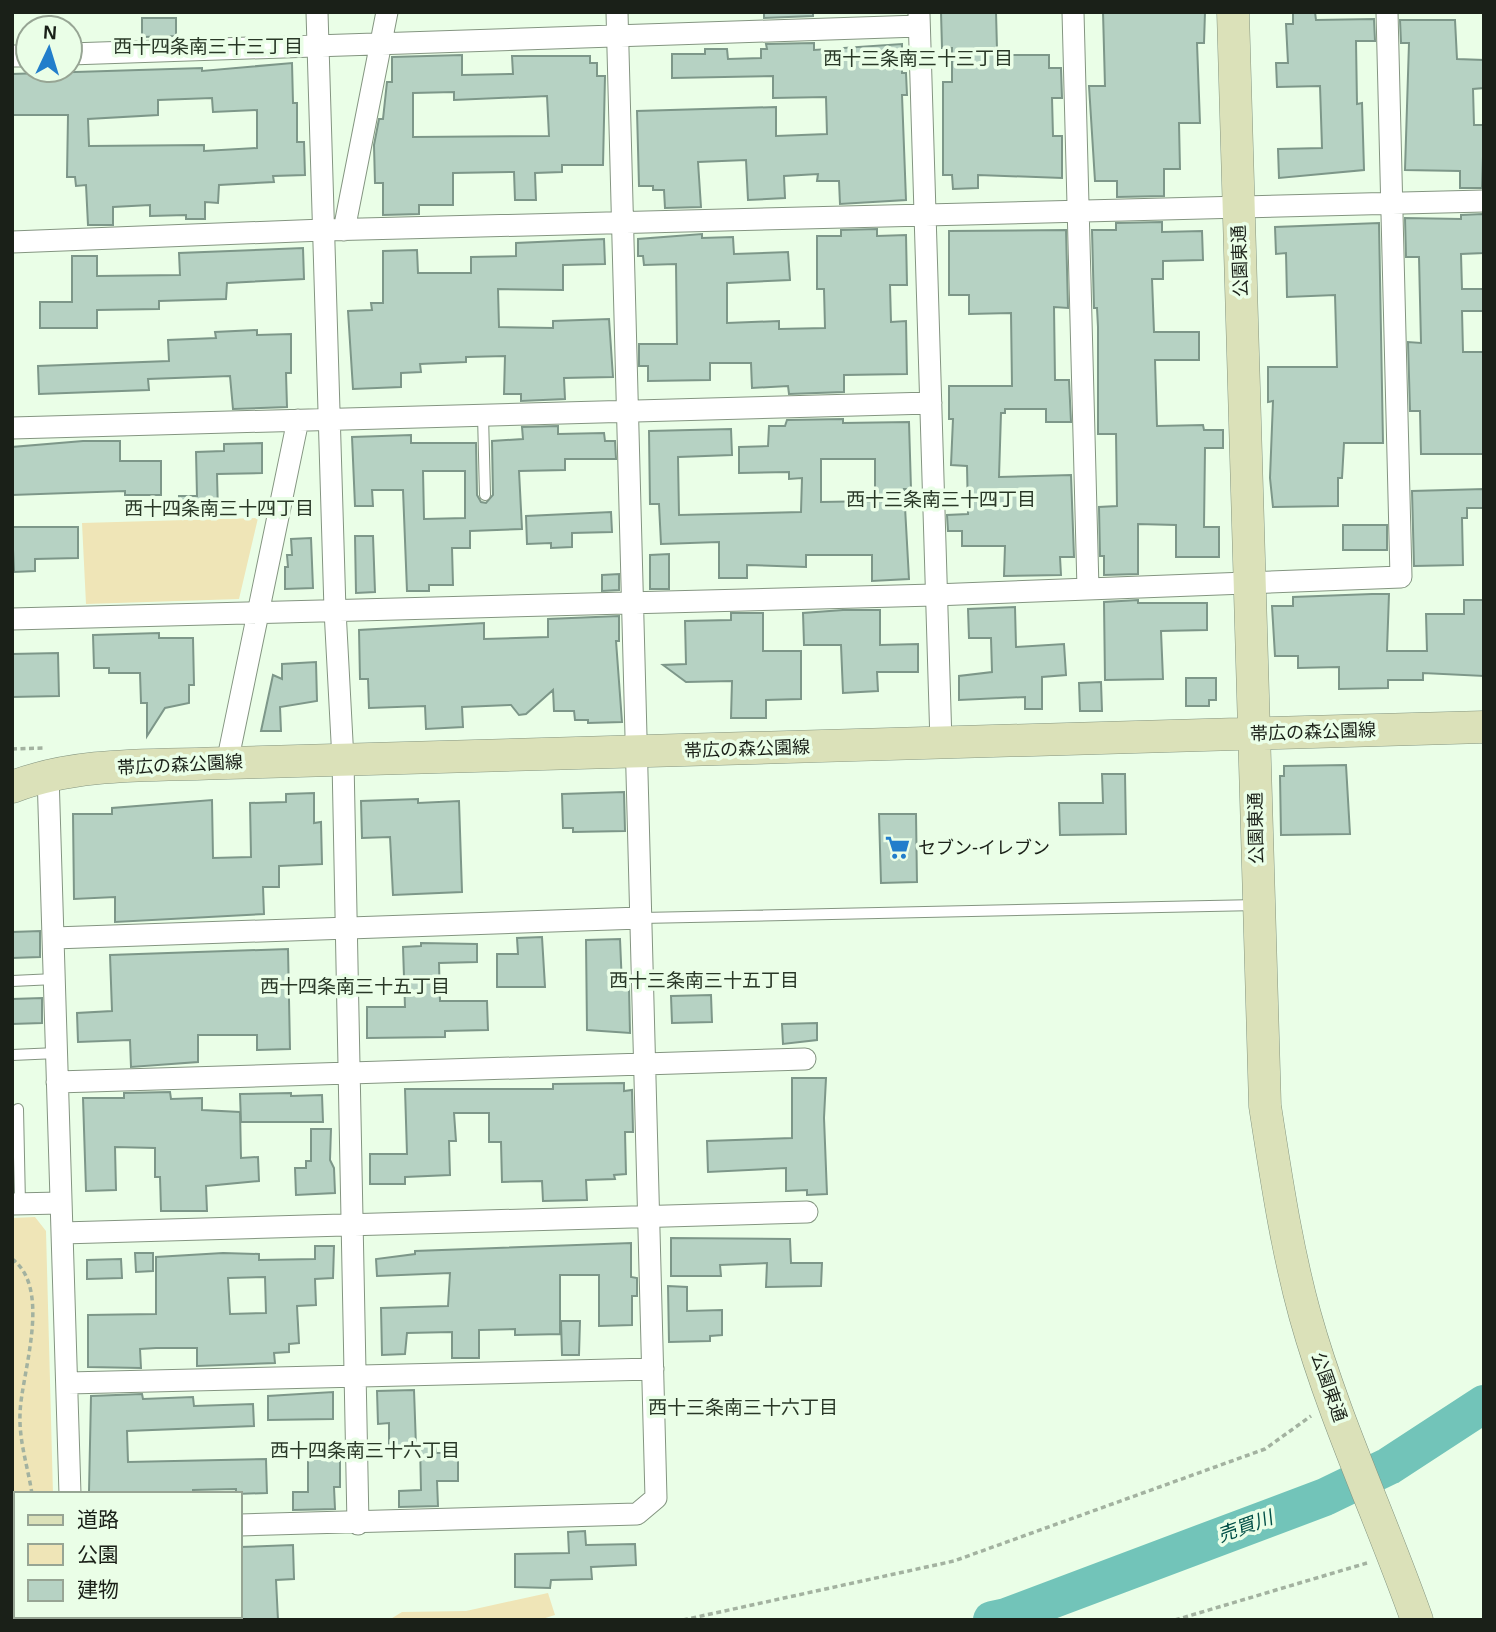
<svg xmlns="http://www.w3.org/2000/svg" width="1496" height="1632" font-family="Helvetica,'Noto Sans JP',sans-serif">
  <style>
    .green { fill: #efe5b7 }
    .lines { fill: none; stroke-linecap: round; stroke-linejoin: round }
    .river { stroke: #72c4b9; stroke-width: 38 }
    .building { fill: #b6d2c3; stroke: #7d9789; stroke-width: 2; fill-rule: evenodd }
    .lane-casing { stroke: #849581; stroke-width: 12 }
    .street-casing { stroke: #849581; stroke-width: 23 }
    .secondary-casing { stroke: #849581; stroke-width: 33 }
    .path { stroke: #a3b2a0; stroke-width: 3.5; stroke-dasharray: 5 3.5; stroke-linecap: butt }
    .lane { stroke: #fff; stroke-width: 10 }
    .street { stroke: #fff; stroke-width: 21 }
    .secondary { stroke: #dbe1b9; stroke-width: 32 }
    .labels { text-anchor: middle; stroke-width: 7; stroke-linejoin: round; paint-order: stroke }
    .street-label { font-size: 18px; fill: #1a2018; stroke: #eafee7 }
    .poi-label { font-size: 18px; fill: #1a2018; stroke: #eafee7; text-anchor: start }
    .neighbourhood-label { font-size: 19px; fill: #293827; stroke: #eafee7 }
    .water-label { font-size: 19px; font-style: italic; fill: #014f47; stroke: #eafee7 }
  </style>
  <rect width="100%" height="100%" fill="#eafee7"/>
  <path class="green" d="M258,518L239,599L86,604L82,523Z
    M35,1217L46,1231L53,1494H16V1616H55L56,1620H12V1218Z
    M548,1593L555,1615L539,1620H389L402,1612L466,1611Z"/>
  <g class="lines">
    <path class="river" d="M992,1620L1006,1617L1325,1497L1389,1466L1484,1404"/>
  </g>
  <path class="building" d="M783,12H813V16L764,18V13Z
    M941,12H996L997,49L1010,55H1049V68H1061L1062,98H1052L1053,136H1062V178L978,175V188L953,189L952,175H943V82H952V48H942Z
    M1103,12H1205L1204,43H1197L1200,123H1179L1180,169H1164V196L1117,197V181H1095L1089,86H1105Z
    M1293,12H1315L1316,20L1374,19L1375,41H1356L1357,104L1362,103L1364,170L1279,178L1278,149L1322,148L1320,86L1277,87L1276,63H1288L1286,24H1293Z
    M142,18H176V36L142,37Z
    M1400,20H1455L1457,59L1484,60V88L1473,89L1474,125H1484L1482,188H1460V171L1405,170L1409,43H1401Z
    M814,43V50L902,44V73H906L907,95H902L906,200L840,204L839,181H817L818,174L784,176L785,198L748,200L746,160L698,162L701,207L665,208L664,190H653V186H639L637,111L776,107V136L827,134L826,97L773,98V76L672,78V54H705V49H727L728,59L761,58V49H767L766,44Z
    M462,55V75L513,74L512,56H590V63H597V76H605L603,165H562V172L535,173L536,200H515L514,172L453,173V205H419V214L383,215V183H375L374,145L379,119H383L387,82H392V57ZM454,92V100L547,96L549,136L413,137V93Z
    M292,63L293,103H297V142H304L305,175L273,176L274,182L219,185L218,203L205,202V219H186V215L150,216V205L113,207V225H88L86,185L76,186L75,177H67L68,115H12V74L202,68V71ZM212,98L213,112L257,110V148L204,151V145L89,146L88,119L158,115V100Z
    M1483,214L1484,253L1461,254L1462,289H1484V311H1462L1463,352H1484V454H1421L1420,411H1410L1408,342L1421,343L1419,257H1406L1405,218L1461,219V215Z
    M1162,222V232L1202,231L1203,260L1163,261V279H1152L1154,332H1199V360H1155L1157,426L1203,425L1204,430H1223V448H1205L1204,527H1219V557H1176V525L1138,524V574L1104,575V556H1100L1099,507L1117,506L1116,434H1098V327L1097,308H1094L1092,230H1116V223Z
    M1379,223L1383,443H1344L1342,478H1338V506L1273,507L1270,478L1273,401L1268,402V367H1337L1335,295L1287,297L1286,253L1276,254L1275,227Z
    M877,229V236L906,235L907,285H890L891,322L906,321L907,374L844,375V392L789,394L788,386L752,388L751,363H710V380L648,381V366H639V344H677L676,264L644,265L643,256H638V239L702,234V238L733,237L734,254L788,252L790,280L727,283V323L779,321V329L825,328L824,289H817V236H841V230Z
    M1066,230L1068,308L1054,307L1055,380H1069L1071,422H1046V409H1005V413H1001L999,477L1071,475L1074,557H1060L1061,575L1004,576L1005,546H962V531H948L947,515L968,514L967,466L951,465L953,419H949V386H1012L1011,313L969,314V295H949V231Z
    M604,239L605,264L563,265V290L498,289L499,327L553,328V321L609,319L613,377L564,378L565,399L521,401V394H504L505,356L466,357V362L420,364L421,372L401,373V387L353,389L348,311L372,310L371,303H383V251L417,250L418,273H471V257L516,256V243Z
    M303,248L304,279L227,283L226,299L159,301V309L97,310V328H40V302H72V256H97V276L180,275L179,253Z
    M257,330V335L291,334V373H286L287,407L233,409L230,376L148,379L149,390L39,394L38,366L169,361L168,340L216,338L215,332Z
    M843,419V423L909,422L911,489H904L909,579L872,581V555H806V567L747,565V578H719V542L661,544L659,504H650L649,431L731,429L732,455L678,457L679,515L801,512L802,478L789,479V472L739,473V447L768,446L769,426H785L787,420ZM821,459H875V501L821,502Z
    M558,426V434L604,433L605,441H615L616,459H565V470L519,471L522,529L470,531V548H452L453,585H429V591H407L403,490H372L373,506H355L352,437L411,435V443H476L477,495L481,502L486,503L493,495L492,441L523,439L522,427ZM423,471H465V518L424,519Z
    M83,441H120V461H161V495H125V491L12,495V447Z
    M262,443V473L217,474L218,513L179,514V496H197L196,452L224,451V444Z
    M1484,489V508H1467V518H1462L1463,565L1414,566L1412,491Z
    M611,512L612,532L572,533V547L551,548V543L527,544L526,516Z
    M1343,525H1387V550H1343Z
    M12,527H78V558L35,559V571L14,572Z
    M355,536H373L375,592L356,593Z
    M311,538L313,588L285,589V567H288L287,555H292L291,539Z
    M669,554V589H650V555Z
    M619,574V590L602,591V575Z
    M1372,594H1389L1387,651H1427L1426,614H1464V600H1484V676L1423,673V680H1388V688L1339,689V667L1298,668V656H1275L1272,606H1293V597Z
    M1138,600V603H1207V630L1161,631L1163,679L1105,680L1104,602Z
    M1015,607L1016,647L1064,644L1066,675L1042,677V709H1025V697L959,700V676L992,672L991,638H969L968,609Z
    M843,610H880V645L918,644V672H877L878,691L843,693L841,645H804L803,613Z
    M731,613H763V651H801V699L766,700V718H731L732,681L686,682L663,665L686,664L685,621L731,620Z
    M619,616V641H616L622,722L588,723V720H575L574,711H554L553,690L526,714L519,715L511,705L462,707L463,727L426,729L425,706L369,708L368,679H360L359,630L484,623V639L548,637V619Z
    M159,633V638H193L194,685H189V703L165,708L147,736V703H141L140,673H109V668H94L93,635Z
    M58,653L59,696L12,697V654Z
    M316,662L317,701L280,707L281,731H261L273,675L282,679V664Z
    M1186,678H1216V700H1209V706H1186Z
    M1101,682L1102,711H1080L1079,683Z
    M1346,765L1350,834L1281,835L1280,776H1284V766Z
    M1102,774H1125L1126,834L1060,835L1059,803H1103Z
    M624,792L625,831L573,832V828H563L562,794Z
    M314,793V823L321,822L322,864L279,866V887H263L264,914L115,922V897L74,899L73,814H112V808L212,800L213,858L251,857L250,803L286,802V794Z
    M418,799V803L459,801L462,892L393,895L390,837L362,838L361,801Z
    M879,814H916L917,882L881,883Z
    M40,931V957L12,958V932Z
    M542,937L545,987H497V954H518L517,938Z
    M620,939L622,986H629L630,1033L587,1030L586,940Z
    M421,943L477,944V962L439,963L440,1001H487L488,1030L445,1031V1037L367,1038V1007H405L403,947L421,946Z
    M288,949L290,1049L257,1050V1035H198V1062L131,1067L130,1040L78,1042L77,1013L112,1011L110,955Z
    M711,995L712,1022L672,1023L671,996Z
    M42,998V1023L12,1024V999Z
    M817,1023V1040L783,1044L782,1024Z
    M792,1078H826L824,1118L827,1194L807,1195V1190L786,1191V1168L708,1172L707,1141L792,1138Z
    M624,1083V1091L632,1090L633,1132H625L626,1174L614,1175L615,1179L586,1180L587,1200L543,1201L542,1181L502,1182L501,1142H489V1113H454L456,1141H449L450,1175L405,1177V1184H370V1154H407L405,1089H553V1084Z
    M170,1092L171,1099L202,1098V1110L240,1112L241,1158L258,1157L259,1181L206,1186L207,1211H161L160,1177H155V1148L115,1147L116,1190L86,1191L83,1098H124V1093Z
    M291,1093V1096L322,1095L323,1122H241L240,1094Z
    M311,1129H331L330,1160L334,1168L335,1193L296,1195L295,1168H306V1161H311Z
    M671,1238L790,1239L791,1263H822L821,1286L766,1287L767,1263L720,1265L721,1276H671Z
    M631,1243V1277L637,1278V1296H632V1325L599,1326V1275H560V1334L515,1335V1329L479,1330V1358H452V1332L407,1333L405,1354L382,1355L381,1308L448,1306L450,1273L377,1276L376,1259L415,1254V1251Z
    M315,1246H334L333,1278L315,1279L316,1305L297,1306L299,1343L289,1344V1352L274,1353L275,1363L197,1366V1348H156L140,1349L141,1368L88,1367V1315L156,1314V1257L223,1253L259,1254V1260L315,1259ZM265,1277L266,1313L230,1314L228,1278Z
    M135,1253H153V1271L136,1272Z
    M121,1259L122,1278L87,1279V1260Z
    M668,1286L687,1287V1311L722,1310V1335L710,1336V1341L669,1342Z
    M561,1321H580L579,1355H562Z
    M414,1390L416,1446H389V1423L378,1424L377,1391Z
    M333,1392V1419L268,1420V1396Z
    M142,1394L143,1399L193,1397L194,1406L253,1404L254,1426L127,1431L128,1462L266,1459L267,1493L236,1494V1489L193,1490V1494L89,1492L91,1396Z
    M435,1443L436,1453H458V1481H437L438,1506L399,1507V1491L421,1490L420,1444Z
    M308,1457H340V1487H334L335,1509L293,1510V1492H308Z
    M585,1531L586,1545L635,1544L636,1565L591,1567L592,1579L551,1580L550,1588L515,1587V1554L569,1553L568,1532Z
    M293,1545L294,1579L276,1580L278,1620H240V1547Z"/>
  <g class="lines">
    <defs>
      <path id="lane" d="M483,415L485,495
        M641,918L1258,905
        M12,981L55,979
        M12,1055L57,1053
        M18,1109L20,1204"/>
      <path id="street" d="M317,12L335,610L343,760L358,1524
        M1073,12L1088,589
        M919,14L941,743
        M70,54L919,26
        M12,56H28
        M344,230L387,12
        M12,242L323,230L1484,201
        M12,428L931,403
        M12,619L934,595L1401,577L1387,12
        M227,763L298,420
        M48,774L70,1494
        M54,938L641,918
        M57,1082L805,1059
        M12,1204L61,1203
        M62,1233L807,1212
        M68,1383L653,1369
        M240,1525L637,1514L656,1498L617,12
        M73,1616V1620"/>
      <path id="secondary" d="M1233,12L1265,1106C1276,1176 1286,1246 1305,1315C1334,1419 1381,1518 1417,1620
        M12,787C79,761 156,766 227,763L1484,727"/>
    </defs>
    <use href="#lane" class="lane-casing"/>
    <use href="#street" class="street-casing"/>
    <use href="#secondary" class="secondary-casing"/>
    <path class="path" d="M12,749L45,748
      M12,1259C53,1289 21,1374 20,1414C19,1442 28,1467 32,1494
      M12,1560H16
      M45,1616L46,1620
      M683,1620L954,1561L1265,1449L1311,1416
      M1175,1620L1367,1563"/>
    <use href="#lane" class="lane"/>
    <use href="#street" class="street"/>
    <use href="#secondary" class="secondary"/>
  </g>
  <defs>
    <symbol id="supermarket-bare" viewBox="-9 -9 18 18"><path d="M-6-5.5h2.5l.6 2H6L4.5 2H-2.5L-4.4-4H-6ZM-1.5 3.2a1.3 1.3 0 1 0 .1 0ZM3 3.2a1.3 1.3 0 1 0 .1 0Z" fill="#227ecb" stroke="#eafee7" stroke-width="2.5" paint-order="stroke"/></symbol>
  </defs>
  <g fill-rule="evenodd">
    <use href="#supermarket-bare" x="880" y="830" width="35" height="35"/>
  </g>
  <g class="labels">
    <g class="street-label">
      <text transform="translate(1240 261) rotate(-92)" y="6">公園東通</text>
      <text transform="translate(1313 732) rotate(-2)" y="6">帯広の森公園線</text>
      <text transform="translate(747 749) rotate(-2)" y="6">帯広の森公園線</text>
      <text transform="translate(180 765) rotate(-3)" y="6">帯広の森公園線</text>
      <text transform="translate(1256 828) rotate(-91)" y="6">公園東通</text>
      <text transform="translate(1329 1387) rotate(71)" y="6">公園東通</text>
    </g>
    <g class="poi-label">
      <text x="918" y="854">セブン-イレブン</text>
    </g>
    <g class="neighbourhood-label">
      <text x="208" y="53">西十四条南三十三丁目</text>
      <text x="918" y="65">西十三条南三十三丁目</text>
      <text x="941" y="506">西十三条南三十四丁目</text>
      <text x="219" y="515">西十四条南三十四丁目</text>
      <text x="704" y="987">西十三条南三十五丁目</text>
      <text x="355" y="993">西十四条南三十五丁目</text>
      <text x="743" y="1414">西十三条南三十六丁目</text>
      <text x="365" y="1457">西十四条南三十六丁目</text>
    </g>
    <g class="water-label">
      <text transform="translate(1245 1526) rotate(-20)" y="7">売買川</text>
    </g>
  </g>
  <rect width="1496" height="1632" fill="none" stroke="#1a2018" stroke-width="28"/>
  <rect x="14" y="1492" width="228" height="126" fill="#eafee7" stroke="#97a594" stroke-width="2"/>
  <rect x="28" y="1515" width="35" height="10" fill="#dbe1b9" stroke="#97a594" stroke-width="2"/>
  <text x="77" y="1527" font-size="21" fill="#1a2018">道路</text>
  <rect x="28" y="1544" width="35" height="21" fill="#efe5b7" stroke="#97a594" stroke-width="2"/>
  <text x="77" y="1562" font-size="21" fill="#1a2018">公園</text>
  <rect x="28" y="1580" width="35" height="21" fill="#b6d2c3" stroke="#97a594" stroke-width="2"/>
  <text x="77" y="1597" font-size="21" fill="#1a2018">建物</text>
  <g transform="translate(49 49) rotate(4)"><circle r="33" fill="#eafee7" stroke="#97a594" stroke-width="2"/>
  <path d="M0-5L12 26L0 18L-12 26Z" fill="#227ecb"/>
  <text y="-10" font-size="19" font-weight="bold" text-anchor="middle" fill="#1a2018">N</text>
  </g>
</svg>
